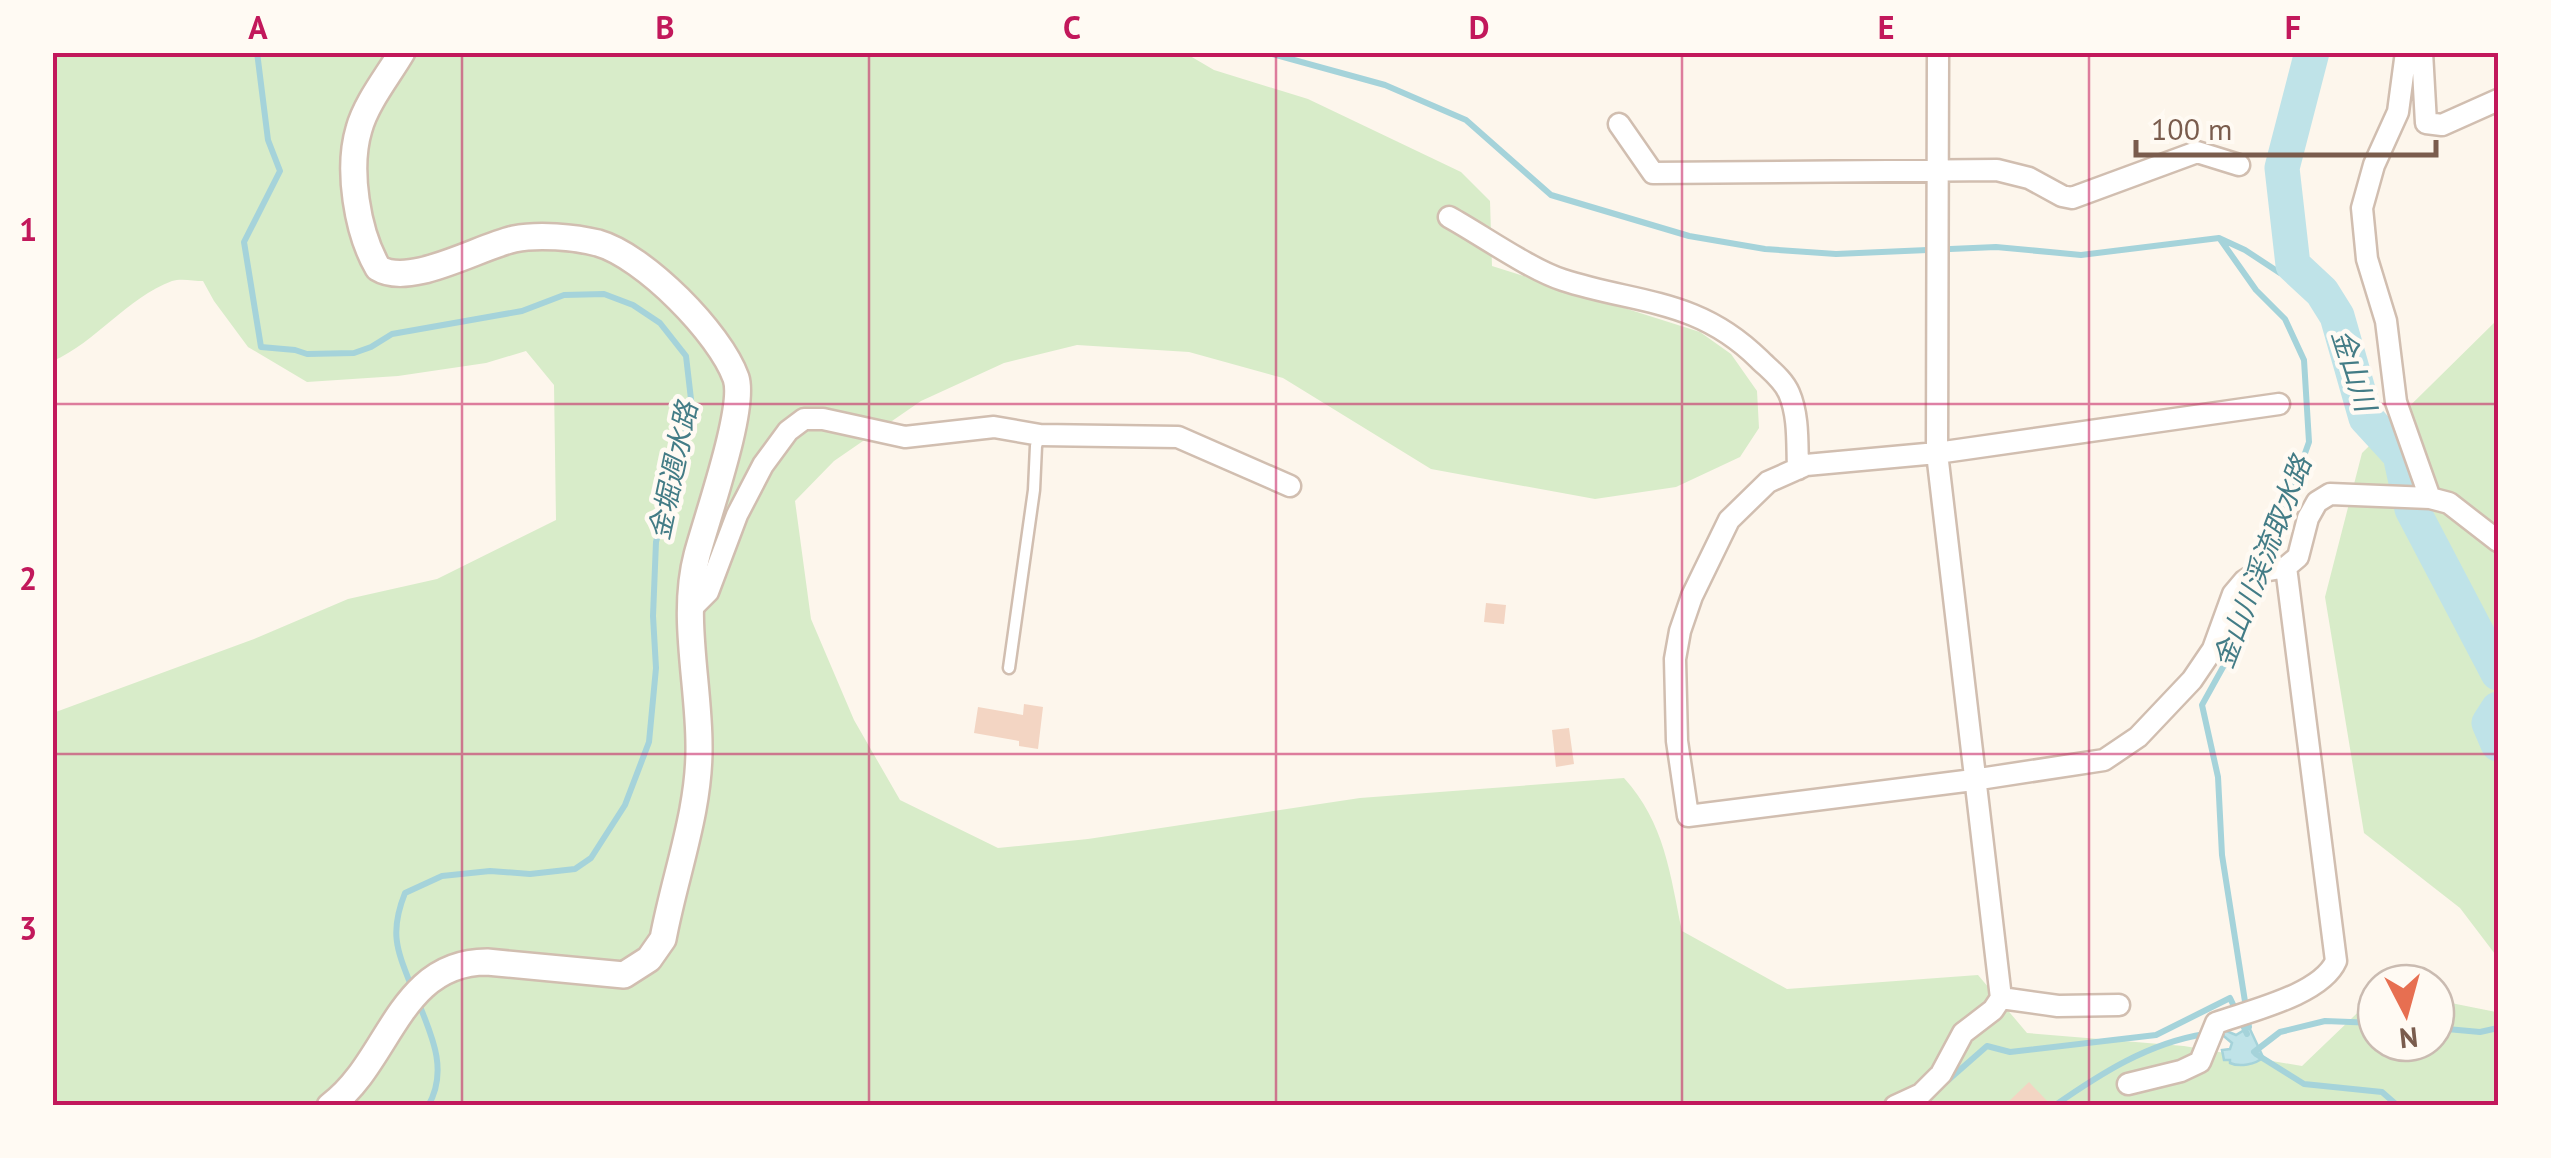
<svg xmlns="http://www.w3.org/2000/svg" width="2551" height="1158" font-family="'PT Sans','Noto Sans JP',sans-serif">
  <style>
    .green { fill: #d8ecc9 }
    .water { fill: #bfe3e8; stroke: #a5d3da; stroke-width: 2.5 }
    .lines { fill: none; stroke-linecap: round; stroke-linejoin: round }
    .stream { stroke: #a5d3da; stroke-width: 6 }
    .river { stroke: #bfe3e8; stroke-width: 35 }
    .building { fill: #f3d5c3 }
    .service-casing { stroke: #d1beb0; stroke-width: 15 }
    .minor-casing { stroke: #d1beb0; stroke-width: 25 }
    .tertiary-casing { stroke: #d1beb0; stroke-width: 30 }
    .service { stroke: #fff; stroke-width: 10 }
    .minor { stroke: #fff; stroke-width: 20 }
    .tertiary { stroke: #fff; stroke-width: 25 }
    .grid { fill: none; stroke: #c2185b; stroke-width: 2.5; stroke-opacity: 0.55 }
    .labels { text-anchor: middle; stroke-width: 9; stroke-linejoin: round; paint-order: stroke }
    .water-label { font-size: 28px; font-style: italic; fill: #437c86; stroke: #fffaf3 }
    .neatline { fill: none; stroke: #c2185b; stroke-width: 4 }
    .grid-label { font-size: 32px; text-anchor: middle; font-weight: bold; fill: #c2185b }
  </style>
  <rect width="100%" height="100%" fill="#fdf6ec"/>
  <path class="green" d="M53,53H1185L1214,70L1308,99L1461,172L1490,201L1492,266L1700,332L1731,354L1757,391L1759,428L1740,457L1676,487L1595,499L1431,469L1283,378L1189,352L1077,345L1004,363L921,401L834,461L795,501L811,619L854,720L900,800L998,848L1088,839L1360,798L1624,778C1665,823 1670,874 1682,931L1787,989L1978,975L2027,1033L2184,1046L2302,1066L2376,995V1043H2436V1000L2496,1012L2498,1009V1105H53V713L254,639L348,599L437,579L556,520L554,385L526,351L486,363L398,376L307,382L248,347L214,301L203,281C194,281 181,278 172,281C127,298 96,342 53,361Z
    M2498,319V958L2460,908L2364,833L2325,597L2362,453Z"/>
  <path class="water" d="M2249,1027L2263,1057C2256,1065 2239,1067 2230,1063V1060H2224L2222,1050L2230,1049L2232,1043L2220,1033L2222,1029L2236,1035Z"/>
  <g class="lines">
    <path class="stream" d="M257,52L268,140L280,171L244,242L261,347L295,350L307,354L354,353L371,347L392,334L522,311L564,295L604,294L633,305L660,323L686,356L692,408L656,542L653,616L656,668L649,742L625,805L591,858L575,869L530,874L490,871L442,876L405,893C389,933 397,950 412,988
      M1265,52L1385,85L1466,120L1551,195L1689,236L1765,249L1836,254L1996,247L2081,255L2219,238L2245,250L2280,273L2309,280
      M2220,239L2256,290L2285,319L2304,360L2309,442L2265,566
      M419,1004C433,1038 448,1072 428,1106
      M2249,1027L2222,855L2218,777L2202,705L2238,640L2260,577
      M2436,1028L2480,1032L2498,1028
      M2254,1052L2280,1032L2325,1021L2376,1023
      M2256,1054L2304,1084L2382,1092L2398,1106
      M1946,1082L1987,1046L2010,1052L2156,1035L2230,998L2247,1034
      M2054,1106C2100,1074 2148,1043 2205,1034"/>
    <path class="river" d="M2312,52L2282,168L2293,265L2322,292L2337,316L2366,418L2400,455L2412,509L2498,673
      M2498,709L2489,723L2498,744"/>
  </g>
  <path class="building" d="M1486,603L1506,605L1504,624L1484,622Z
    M1024,704L1043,707L1038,749L1019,746V741L974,733L978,707L1023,715Z
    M1569,728L1574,764L1556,767L1552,730Z
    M2029,1082L2052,1106H2004Z"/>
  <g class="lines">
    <defs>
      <path id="service" d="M1009,668L1034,490L1036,446L1040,435"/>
      <path id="minor" d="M1938,52L1937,453L2001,998
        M2406,52L2398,112L2374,165L2362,208L2367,259L2386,321L2396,402L2430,498
        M2422,52L2426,123L2442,125L2498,100
        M1619,124L1653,173L1997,170L2029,178L2062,196L2072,198L2197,152L2239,165
        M1449,217C1480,234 1531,270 1563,280C1637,304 1697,298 1759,359C1769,369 1783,379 1789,393C1799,416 1797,444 1798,469
        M2279,404L1937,453L1806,465L1768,482L1729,520L1692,596L1680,631L1675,659L1677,741L1688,816L1973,780L2104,760L2138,737L2192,680L2213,649L2233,594L2244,581L2258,572L2286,567L2298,557L2308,518L2317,502L2330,494L2430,498L2449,503L2498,541
        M692,608L708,592L737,515L763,465L788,431L804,419H823L905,437L994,427L1040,435L1178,437L1290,486
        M2128,1084L2181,1071L2200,1062L2216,1023C2249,1011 2321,995 2336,961L2286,567
        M1895,1106L1921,1094L1941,1074L1963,1033L1993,1010L2001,998L2058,1006L2119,1005"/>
      <path id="tertiary" d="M330,1106C390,1062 398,962 487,962L624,975L649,959L663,939C675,874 700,811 699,745C699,684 681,615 697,555C706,520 746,408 736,378C720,333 644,256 598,243C574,237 538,234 514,239C478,247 410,288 378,268C357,232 347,169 359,129C366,103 388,76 402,52"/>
    </defs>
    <use href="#service" class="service-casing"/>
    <use href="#minor" class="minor-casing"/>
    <use href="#tertiary" class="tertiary-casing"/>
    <use href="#service" class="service"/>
    <use href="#minor" class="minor"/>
    <use href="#tertiary" class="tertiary"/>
  </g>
  <path class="grid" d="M462,52V1106M869,52V1106M1276,52V1106M1682,52V1106M2089,52V1106M52,404H2498M52,754H2498"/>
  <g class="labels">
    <g class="water-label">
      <text transform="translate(2354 370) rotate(72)" y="10">金山川</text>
      <text transform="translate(673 471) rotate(-78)" y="10">金堀週水路</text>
      <text transform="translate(2262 562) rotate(-69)" y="10">金山川渓流取水路</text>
    </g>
  </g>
  <rect width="2551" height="1158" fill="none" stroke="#fffaf3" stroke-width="110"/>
  <g transform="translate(2406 1013) rotate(174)"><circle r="48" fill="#fffaf3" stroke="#cabbb1" stroke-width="2.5"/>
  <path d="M0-8L18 38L0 25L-18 38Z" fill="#e76f51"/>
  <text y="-15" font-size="28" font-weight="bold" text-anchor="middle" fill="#7a5c4d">N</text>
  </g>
  <path d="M2136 140v15h300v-15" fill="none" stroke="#7a5c4d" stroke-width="5"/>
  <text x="2151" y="140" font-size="30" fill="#7a5c4d" stroke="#fffaf3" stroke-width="8" paint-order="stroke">100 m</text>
  <rect x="55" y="55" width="2441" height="1048" class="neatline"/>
  <g class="grid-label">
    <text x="258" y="39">A</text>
    <text x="665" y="39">B</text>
    <text x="1072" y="39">C</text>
    <text x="1479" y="39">D</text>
    <text x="1886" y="39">E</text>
    <text x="2293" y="39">F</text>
    <text x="28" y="241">1</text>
    <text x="28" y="590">2</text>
    <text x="28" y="940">3</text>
  </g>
</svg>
